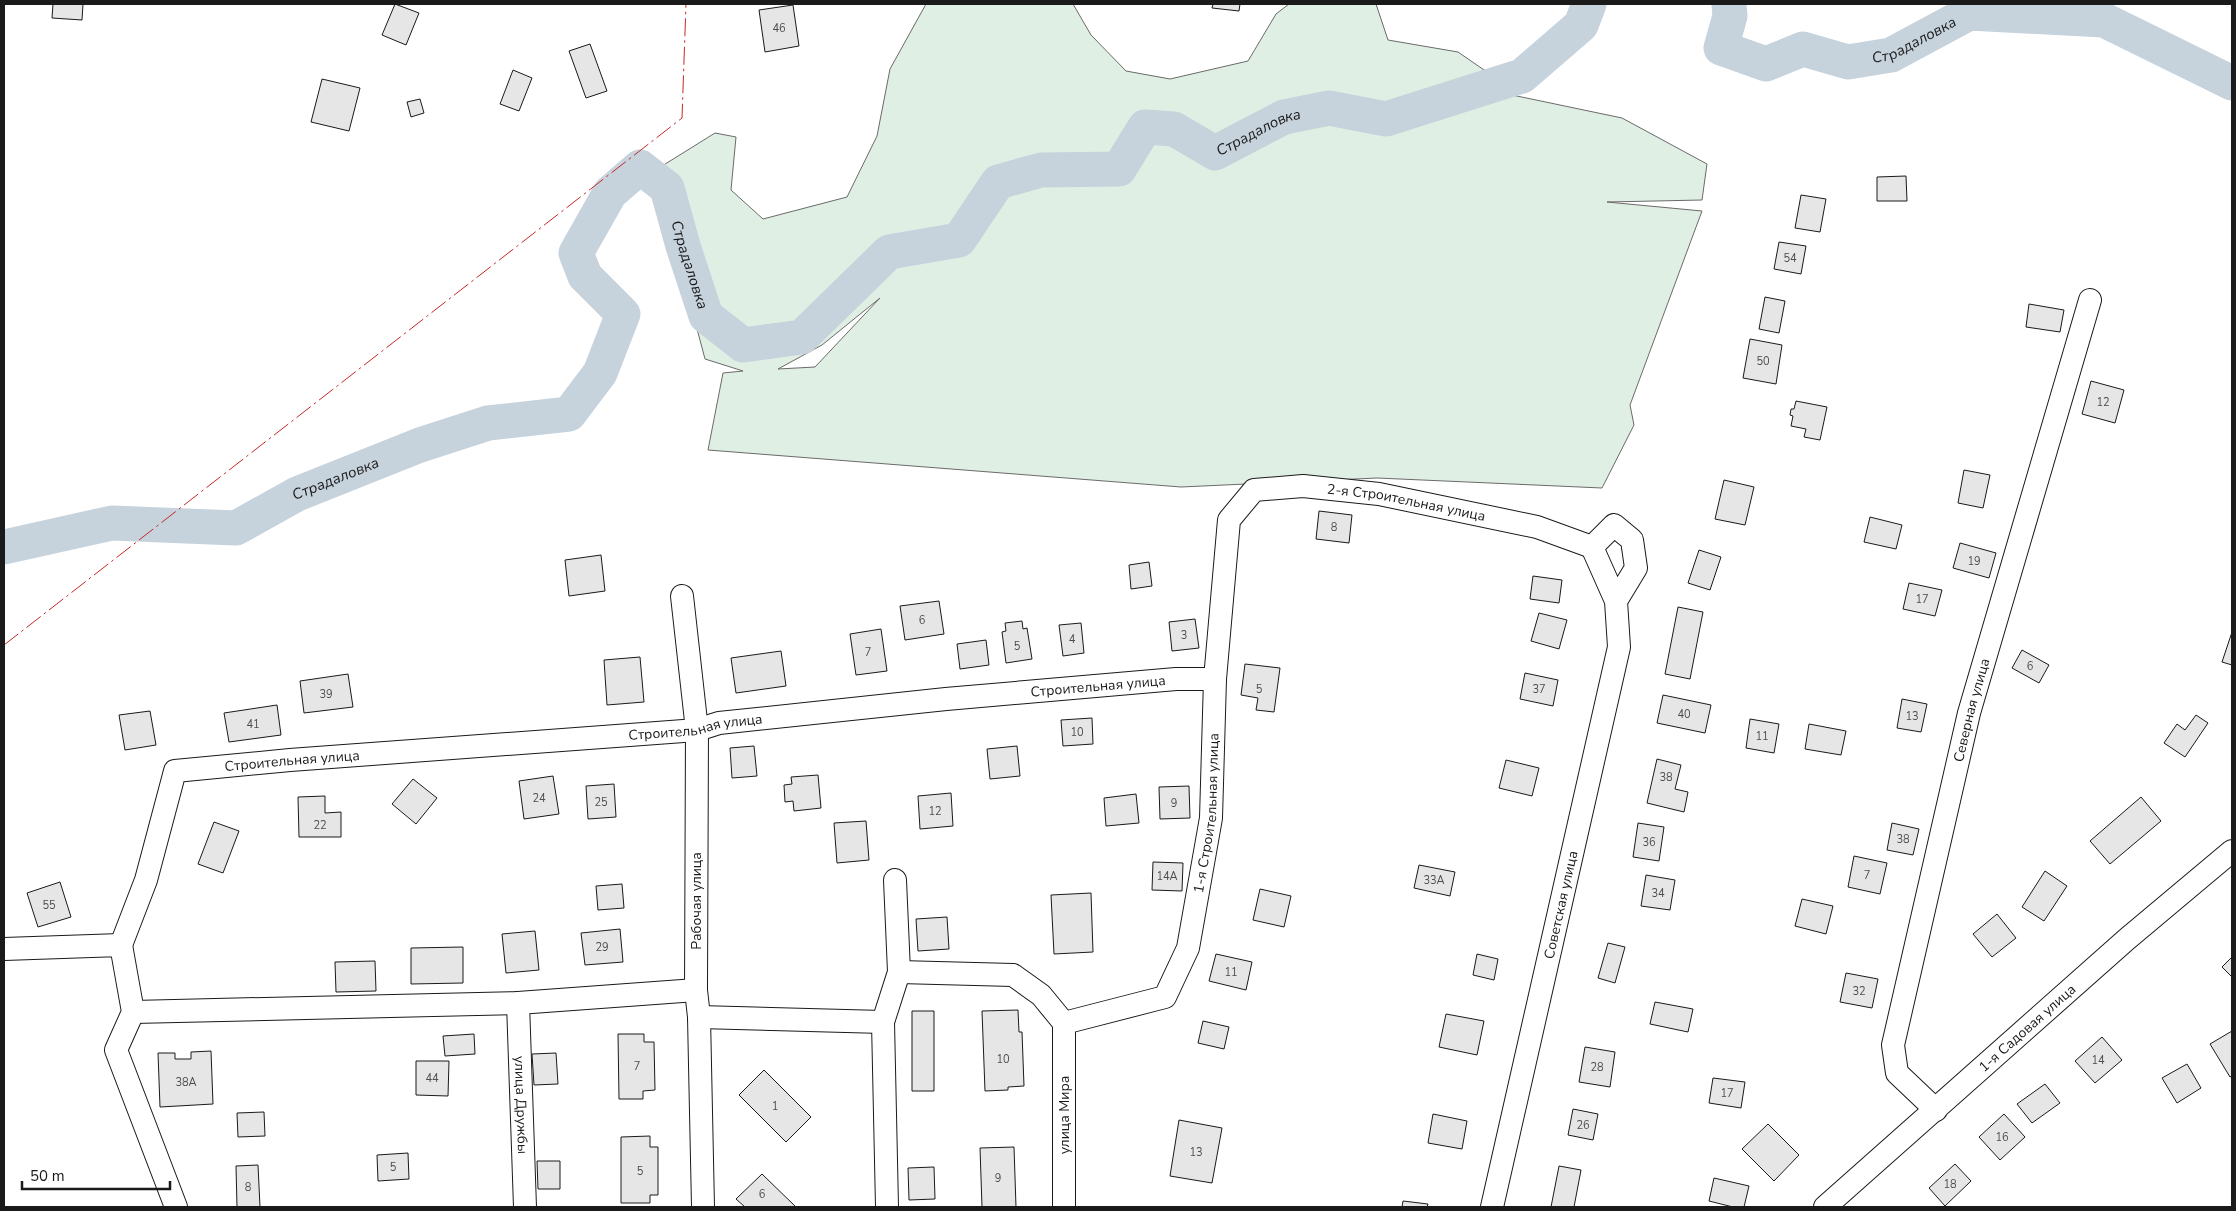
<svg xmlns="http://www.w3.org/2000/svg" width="2236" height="1211" font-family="'Nunito Sans',sans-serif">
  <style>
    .green { fill: #e0efe3; stroke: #6a6a6a; fill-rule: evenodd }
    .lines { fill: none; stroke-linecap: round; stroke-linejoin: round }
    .river { stroke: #c6d2dc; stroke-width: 35 }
    .building { fill: #e6e6e6; stroke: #1a1a1a }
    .minor-casing { stroke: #1a1a1a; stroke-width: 24 }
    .minor { stroke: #fff; stroke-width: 22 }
    .power { stroke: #c62828; stroke-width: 1; stroke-dasharray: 18 4 2.5 4; stroke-linecap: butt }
    .labels { text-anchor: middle; stroke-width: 4; stroke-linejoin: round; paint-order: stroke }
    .number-label { font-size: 11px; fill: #4d4d4d }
    .street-label { font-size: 14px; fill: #1a1a1a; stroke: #fff }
    .water-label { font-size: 15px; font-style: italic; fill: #1a1a1a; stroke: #fff }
  </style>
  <rect width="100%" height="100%" fill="#fff"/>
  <path class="green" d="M926,4H1073L1091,35L1126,71L1170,79L1248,61L1276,14L1289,4H1376L1388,40L1458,52L1487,72L1493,91L1622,118L1707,164L1702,200L1607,202L1702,211L1630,405L1634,425L1602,488L1377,478L1181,487L708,450L723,373L743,371L705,359L689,299L663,233L662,166L715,133L736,137L731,190L763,219L847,197L877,136L890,69ZM880,298L815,367L778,369L822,345Z"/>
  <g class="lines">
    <g class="river">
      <path id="s1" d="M1729,4L1730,16L1721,48L1766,64L1803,49L1848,62L1891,55L1969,13L2104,20L2232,83"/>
      <path id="s2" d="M4,547L112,523L236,528L297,494L420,445L488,423L569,414L600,373L623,314L585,276L576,253L610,193L640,167L667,188L683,246L706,316L743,345L802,337L889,252L959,240L998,182L1041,170L1119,169L1145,127L1174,129L1215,153L1284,117L1329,108L1386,119L1522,76L1581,25L1589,4"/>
    </g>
  </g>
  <path class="building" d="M53,4H83L82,20L52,18Z
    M395,4L419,13L406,45L382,35Z
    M1213,4H1240L1239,11L1212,8Z
    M793,5L799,46L765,52L759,10Z
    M590,44L607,91L586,98L569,51Z
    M513,70L532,78L519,111L500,104Z
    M322,79L360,88L349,131L311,122Z
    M420,99L424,113L411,117L407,102Z
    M1906,176L1907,201H1877V177Z
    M1801,195L1826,199L1820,232L1795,228Z
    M1779,242L1806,246L1801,274L1774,269Z
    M1765,297L1785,301L1779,333L1759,329Z
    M2029,304L2064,310L2060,332L2026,327Z
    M1750,339L1782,345L1776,384L1743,378Z
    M2091,381L2124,390L2115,423L2082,414Z
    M1796,401L1827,407L1820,440L1804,437L1806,429L1791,426L1793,416L1790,415L1791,409H1794Z
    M1964,470L1990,475L1983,508L1958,503Z
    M1724,480L1754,487L1745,525L1715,519Z
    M1319,511L1352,515L1349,543L1316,539Z
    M1870,517L1902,525L1896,549L1864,542Z
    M1960,543L1996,553L1989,578L1953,568Z
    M1699,550L1721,557L1710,590L1688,583Z
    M601,555L605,591L569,596L565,560Z
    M1149,562L1152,586L1131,589L1129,565Z
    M1533,576L1562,580L1559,603L1530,599Z
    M1909,583L1942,590L1935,616L1903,609Z
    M939,601L944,634L905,640L900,606Z
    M1678,607L1703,612L1690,679L1665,674Z
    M1539,613L1567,620L1559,649L1531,641Z
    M1195,619L1199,648L1172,651L1169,622Z
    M1022,621L1023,629L1027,628L1032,659L1006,663L1002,632L1006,631L1005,623Z
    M1081,623L1084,653L1063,656L1059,625Z
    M881,629L887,671L856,675L850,634Z
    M2232,632V665L2222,662Z
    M986,640L989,665L960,669L957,644Z
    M2022,650L2049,665L2039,683L2012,668Z
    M781,651L786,686L736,693L731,658Z
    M640,657L644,702L607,705L604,660Z
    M1245,664L1280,668L1274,712L1256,710L1258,698L1241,695Z
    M1525,673L1558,680L1553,706L1520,699Z
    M348,674L353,707L304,713L300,681Z
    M1663,695L1711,705L1705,733L1657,723Z
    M1902,699L1927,704L1921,732L1897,728Z
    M277,705L281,735L229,742L224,713Z
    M150,711L156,745L125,750L119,715Z
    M2196,715L2208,723L2185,757L2164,743L2177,724L2185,730Z
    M1092,718L1093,744L1063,746L1061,720Z
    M1750,719L1779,724L1774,753L1746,748Z
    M1809,724L1846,731L1841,755L1805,749Z
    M754,746L757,776L732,778L730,748Z
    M1017,746L1020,776L990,779L987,749Z
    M1657,759L1681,765L1675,789L1688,792L1684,812L1647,803Z
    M1506,760L1539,768L1532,796L1499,788Z
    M818,775L821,808L794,811L793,801L785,802L784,785L792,784L791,777Z
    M553,776L559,814L524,819L519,781Z
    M413,779L437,798L416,824L392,804Z
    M614,784L616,817L588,819L586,786Z
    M1189,786L1190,818L1160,819L1159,787Z
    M951,793L953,826L920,829L918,796Z
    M1136,794L1139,823L1106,826L1104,798Z
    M325,796V813L341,812V837H299L298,797Z
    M2141,797L2161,821L2110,864L2090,841Z
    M866,821L869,860L837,863L834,823Z
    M214,822L239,831L223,873L198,864Z
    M1638,823L1664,827L1659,861L1633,857Z
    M1892,823L1919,829L1913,855L1887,850Z
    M1854,856L1887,863L1880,894L1848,887Z
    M1153,862L1183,863L1182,891L1152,890Z
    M1419,865L1455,872L1450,896L1414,888Z
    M2045,871L2067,886L2044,921L2022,907Z
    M1646,875L1675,880L1670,910L1641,906Z
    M60,882L71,917L38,927L27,893Z
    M622,884L624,908L598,910L596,886Z
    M1260,889L1291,896L1284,927L1253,920Z
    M1091,893L1093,952L1054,954L1051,895Z
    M1802,899L1833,906L1826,934L1795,926Z
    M1997,914L2016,938L1992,957L1973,934Z
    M947,917L949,949L918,951L916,919Z
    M620,929L623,962L585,965L581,933Z
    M535,931L539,970L506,973L502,934Z
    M1608,943L1625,947L1615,983L1598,978Z
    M463,947V983L411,984V948Z
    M1216,954L1252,962L1246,990L1209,981Z
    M1477,954L1498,959L1494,980L1473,975Z
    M2232,957V977L2222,967Z
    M375,961L376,991L336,992L335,962Z
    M1846,973L1878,979L1872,1008L1840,1002Z
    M1655,1002L1693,1009L1688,1032L1650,1024Z
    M1018,1010L1019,1032H1022L1024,1086L1008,1087V1090L985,1091L982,1011Z
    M912,1011H934V1091H912Z
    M1446,1014L1484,1021L1477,1055L1439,1047Z
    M1203,1021L1229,1027L1224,1049L1198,1043Z
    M2232,1031V1076L2230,1077L2210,1044Z
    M474,1034L475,1054L445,1056L443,1036Z
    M618,1034H644V1042H654L655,1090L643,1091V1099H619Z
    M2102,1037L2122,1060L2095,1083L2075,1061Z
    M1585,1047L1615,1052L1610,1087L1579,1082Z
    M211,1051L213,1104L160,1107L158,1053H175V1059H191V1052Z
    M556,1053L558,1084L534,1085L532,1054Z
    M416,1061H449L448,1096L416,1095Z
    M2187,1064L2201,1088L2177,1103L2162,1078Z
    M764,1070L811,1117L786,1142L739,1095Z
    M1713,1078L1745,1082L1741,1108L1709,1103Z
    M2045,1084L2060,1103L2032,1123L2017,1104Z
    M1573,1109L1598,1114L1593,1140L1568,1135Z
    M264,1112L265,1136L238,1137L237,1113Z
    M1433,1114L1467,1121L1462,1149L1428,1143Z
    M2004,1114L2025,1137L2000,1160L1979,1137Z
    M1179,1120L1222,1128L1212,1183L1170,1176Z
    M1768,1124L1799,1155L1774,1181L1742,1149Z
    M650,1136V1147H658V1195H650V1203H621V1137Z
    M1014,1147L1016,1207H982L980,1148Z
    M408,1153L409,1179L378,1181L377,1155Z
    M537,1161H560V1189H538Z
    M1955,1164L1971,1181L1945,1206L1929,1188Z
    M258,1165L260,1207H237L236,1166Z
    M1559,1166L1581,1170L1574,1207H1551Z
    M934,1167L935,1199L909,1200L908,1168Z
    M762,1174L796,1207H745L736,1199Z
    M1714,1178L1749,1186L1744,1207H1733L1709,1201Z
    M1403,1201L1428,1204L1427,1207H1402Z"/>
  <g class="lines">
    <defs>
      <g id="minor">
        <path d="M682,596L697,730L696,990L699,1017L703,1207"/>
        <path id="s3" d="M121,945L146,880L175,771L290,760L697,730L719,723L946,699L1176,679H1215"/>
        <path d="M4,949L121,945L133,1012L116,1050L176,1207"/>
        <path d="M899,972L1013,975L1041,995L1064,1023"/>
        <path id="s4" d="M518,1003L525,1207"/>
        <path d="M133,1012L518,1003L696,990"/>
        <path d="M699,1017L883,1022"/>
        <path id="s5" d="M1064,1023L1165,997L1188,948L1211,818L1215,679L1229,520L1254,490L1303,486L1379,494L1537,527L1592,547"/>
        <path id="s6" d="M1936,1110L1897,1073L1893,1045L1969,713L2090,300"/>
        <path d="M887,1207L883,1022L899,972L895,880"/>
        <path d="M1064,1207V1023"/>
        <path id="s7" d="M1492,1207L1619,647L1616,601L1592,547L1614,525L1632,540L1636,568L1616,601"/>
        <path id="s8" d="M1825,1207L2127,939L2232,851"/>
      </g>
    </defs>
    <use href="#minor" class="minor-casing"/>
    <use href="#minor" class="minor"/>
    <path class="power" d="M4,645L682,118L686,4"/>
  </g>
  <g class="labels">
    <g class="number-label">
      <text x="779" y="32">46</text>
      <text x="1790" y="262">54</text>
      <text x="1763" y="365">50</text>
      <text x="2103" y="406">12</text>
      <text x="1334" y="531">8</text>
      <text x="1974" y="565">19</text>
      <text x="1922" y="603">17</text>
      <text x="922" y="624">6</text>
      <text x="1184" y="639">3</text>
      <text x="1072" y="643">4</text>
      <text x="1017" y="650">5</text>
      <text x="868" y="656">7</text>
      <text x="2030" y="670">6</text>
      <text x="1259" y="693">5</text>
      <text x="1539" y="693">37</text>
      <text x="326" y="698">39</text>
      <text x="1684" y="718">40</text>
      <text x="1912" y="720">13</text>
      <text x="253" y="728">41</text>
      <text x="1077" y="736">10</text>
      <text x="1762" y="740">11</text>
      <text x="1666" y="781">38</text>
      <text x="539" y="802">24</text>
      <text x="601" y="806">25</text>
      <text x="1174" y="807">9</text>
      <text x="935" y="815">12</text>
      <text x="320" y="829">22</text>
      <text x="1903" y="843">38</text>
      <text x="1649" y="846">36</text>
      <text x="1867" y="879">7</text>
      <text x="1167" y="880">14А</text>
      <text x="1434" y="884">33А</text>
      <text x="1658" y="897">34</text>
      <text x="49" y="909">55</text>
      <text x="602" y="951">29</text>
      <text x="1231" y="976">11</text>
      <text x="1859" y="995">32</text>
      <text x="1003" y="1063">10</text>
      <text x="2098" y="1064">14</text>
      <text x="637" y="1070">7</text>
      <text x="1597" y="1071">28</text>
      <text x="432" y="1082">44</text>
      <text x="186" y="1086">38А</text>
      <text x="1727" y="1097">17</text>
      <text x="775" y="1110">1</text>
      <text x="1583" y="1129">26</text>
      <text x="2002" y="1141">16</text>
      <text x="1196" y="1156">13</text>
      <text x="393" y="1171">5</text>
      <text x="640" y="1175">5</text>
      <text x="998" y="1182">9</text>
      <text x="1950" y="1188">18</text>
      <text x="248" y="1191">8</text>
      <text x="762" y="1198">6</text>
    </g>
    <g class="street-label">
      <text dy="5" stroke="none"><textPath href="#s5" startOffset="782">2-я Строительная улица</textPath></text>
      <text dy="5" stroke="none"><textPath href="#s3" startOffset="1110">Строительная улица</textPath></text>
      <text dy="5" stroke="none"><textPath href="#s6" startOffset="426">Северная улица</textPath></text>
      <text dy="5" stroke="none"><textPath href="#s3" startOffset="705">Строительная улица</textPath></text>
      <text dy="5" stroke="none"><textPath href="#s3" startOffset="300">Строительная улица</textPath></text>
      <text dy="5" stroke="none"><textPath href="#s5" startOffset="295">1-я Строительная улица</textPath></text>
      <text transform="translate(696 901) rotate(-90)" y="5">Рабочая улица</text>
      <text dy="5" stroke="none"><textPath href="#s7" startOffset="310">Советская улица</textPath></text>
      <text dy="5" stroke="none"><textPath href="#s8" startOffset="270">1-я Садовая улица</textPath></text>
      <text dy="5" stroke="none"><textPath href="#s4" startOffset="102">улица Дружбы</textPath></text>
      <text transform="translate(1064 1115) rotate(-90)" y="5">улица Мира</text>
    </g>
    <g class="water-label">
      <text dy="5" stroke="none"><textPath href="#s1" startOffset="250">Страдаловка</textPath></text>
      <text dy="5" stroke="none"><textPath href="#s2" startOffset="1726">Страдаловка</textPath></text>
      <text dy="5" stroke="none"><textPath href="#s2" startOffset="1006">Страдаловка</textPath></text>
      <text dy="5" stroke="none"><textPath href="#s2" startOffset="346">Страдаловка</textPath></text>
    </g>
  </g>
  <rect width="2236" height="1211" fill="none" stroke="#1a1a1a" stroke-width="10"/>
  <path d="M22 1181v8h148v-8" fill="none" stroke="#1a1a1a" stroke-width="2.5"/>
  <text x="30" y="1181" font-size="15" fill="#1a1a1a" stroke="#ffffff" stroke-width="4" paint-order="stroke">50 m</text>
</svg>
